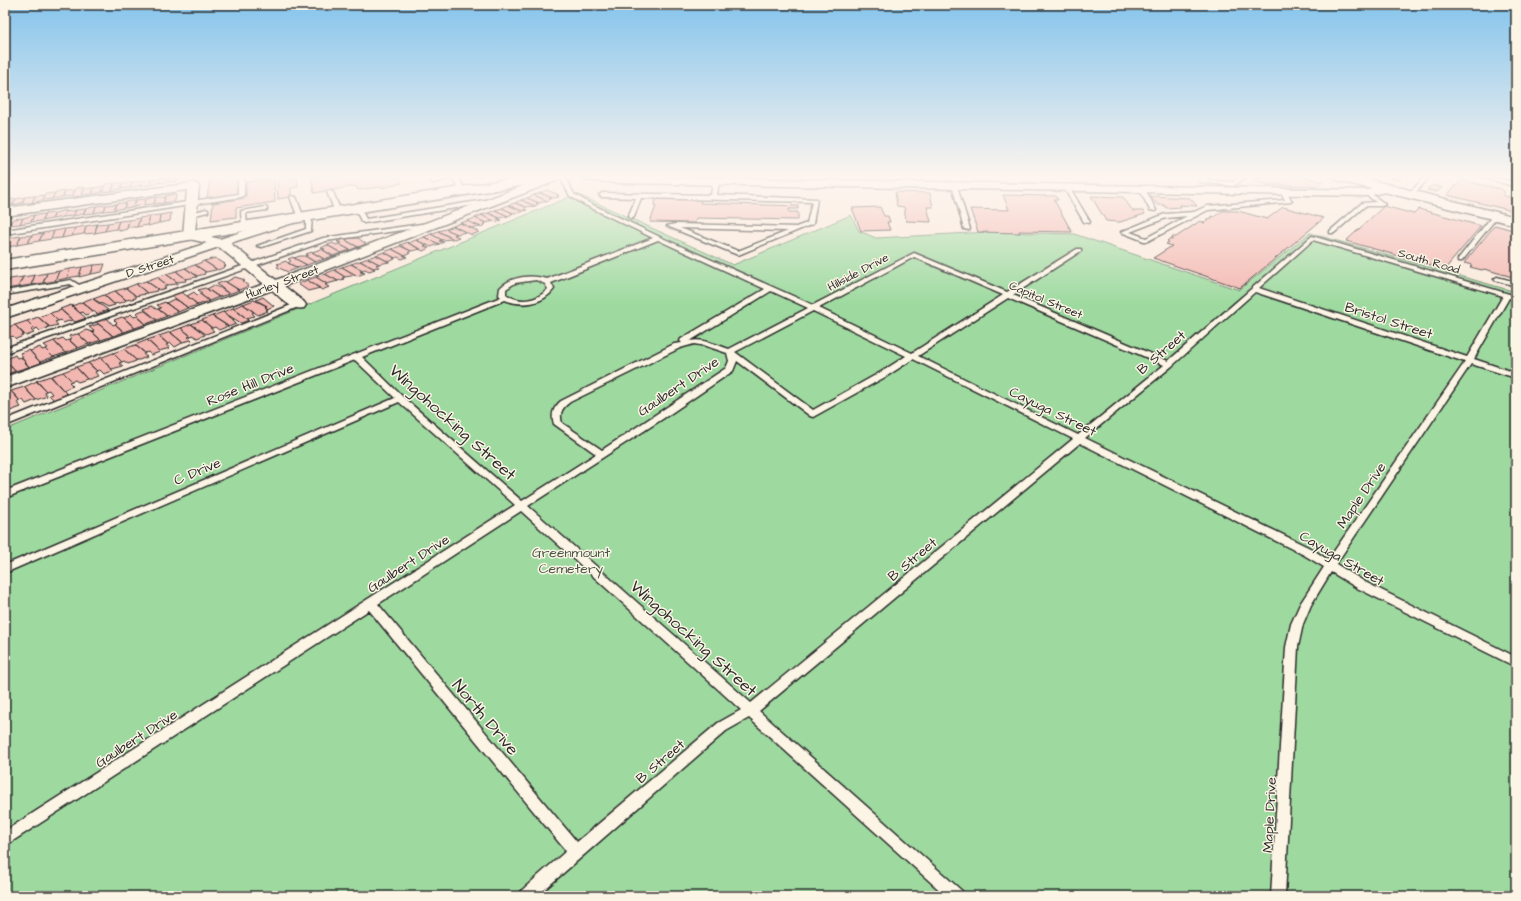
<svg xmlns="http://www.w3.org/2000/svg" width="1521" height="901" font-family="'Architects Daughter',sans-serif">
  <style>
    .green { fill: #9edaa0; stroke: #648266 }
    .building { fill: #f3b7b1; stroke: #2b2b2b }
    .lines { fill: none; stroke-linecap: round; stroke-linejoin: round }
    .lane-casing { stroke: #2b2b2b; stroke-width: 3 }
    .street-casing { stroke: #2b2b2b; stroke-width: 3 }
    .secondary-casing { stroke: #2b2b2b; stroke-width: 3 }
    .lane { fill: #fcf5e5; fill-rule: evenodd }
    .street { fill: #fcf5e5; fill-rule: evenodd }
    .secondary { fill: #fcf5e5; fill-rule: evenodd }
    .labels { text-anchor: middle; stroke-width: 3; stroke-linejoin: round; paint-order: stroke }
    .far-street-label { font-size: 12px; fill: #2b2b2b; stroke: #fcf5e5 }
    .street-label { font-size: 14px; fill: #2b2b2b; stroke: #fcf5e5 }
    .park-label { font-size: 14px; fill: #485748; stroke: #fcf5e5 }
    .near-street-label { font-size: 17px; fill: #2b2b2b; stroke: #fcf5e5 }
  </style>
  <rect width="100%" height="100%" fill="#fae9db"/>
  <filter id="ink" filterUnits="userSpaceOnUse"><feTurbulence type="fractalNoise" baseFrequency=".025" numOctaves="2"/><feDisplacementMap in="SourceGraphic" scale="8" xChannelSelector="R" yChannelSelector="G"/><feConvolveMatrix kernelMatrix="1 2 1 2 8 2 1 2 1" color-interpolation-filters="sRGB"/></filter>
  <g filter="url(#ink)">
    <path class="green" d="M577,194L733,265L851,215L859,231L876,238L990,232L1074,234L1239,290L1310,233L1516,292V896H5V430Z"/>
    <path class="building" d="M169,177H179L178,181L168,182Z
      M169,177L168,182L159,183L160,177Z
      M210,177H238L237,194L207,199Z
      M277,177H297L298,187L291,188V197L278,199Z
      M311,177H400L402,183L382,188V187L358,190L356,186L314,193Z
      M1258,177H1306L1323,182L1318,186L1269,185L1253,181Z
      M160,178L159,183L150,185L151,179Z
      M274,178L275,202L236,208V217L211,220L213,203L246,198V182Z
      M151,179L150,185L140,186L142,181Z
      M1461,180L1501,189L1505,192L1502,195L1512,198L1510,200L1516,202V206L1513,211L1447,195Z
      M142,181L140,186L130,188L132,182Z
      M123,182L121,189L112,191L115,183Z
      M132,182L130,188L121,189L123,184Z
      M114,183L112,191L102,192L105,184Z
      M1432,185L1440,187L1442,188L1437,192L1427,190Z
      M104,186L102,192L92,194L94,188Z
      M85,187L82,196L72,197L76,188Z
      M94,188L92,194L82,195L84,189Z
      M75,190L72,196L63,197L65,191Z
      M547,190L559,195L557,196L559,197L552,198L540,193Z
      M65,191L63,197L52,199L55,193Z
      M895,192L930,193L933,207H927L931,222L906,221L904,207L897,206Z
      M55,193L52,199L43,200L45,194Z
      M540,193L552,198L549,199H551L547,201L534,195Z
      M176,194L175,201L164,203L165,196Z
      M45,195L43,200L32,203L35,196Z
      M534,195L547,201L539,203L527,198Z
      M1003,195L1056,196L1058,200H1054L1072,232L1019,231L1020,233L978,232L970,209L1009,210Z
      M35,196L32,203H22L25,197Z
      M1091,196L1123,197L1133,211H1143L1145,214L1120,222L1106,221Z
      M1150,196L1190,198L1197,206L1180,205L1181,207L1166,208L1164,205H1158Z
      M25,197L22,203L12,205L16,199Z
      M156,197L154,204L144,205L146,199Z
      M156,197H165L164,203L154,204Z
      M657,197L701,199L700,203L798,206V209H789V212H798V220L696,218L695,223L650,222L656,206H654Z
      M527,198L539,203L536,204H538L535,206L521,200Z
      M16,199L12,205L5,206V200Z
      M146,199L144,205L134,207L136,200Z
      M136,200L134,207L124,208L126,202Z
      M521,200L535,206L526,207L515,203Z
      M119,203H126L124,208L114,210L116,204Z
      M515,203L526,207L524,209L527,210L522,211L508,205Z
      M116,204L114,210L104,211L106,205Z
      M106,205L104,211L94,213L96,206Z
      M508,205L522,211V212L513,213L502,208Z
      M96,206L94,213L83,214L86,209Z
      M1384,206L1414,214L1419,209L1481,226L1445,269L1346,241Z
      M880,207L884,216H888L890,222H887L890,230L861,231L852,208Z
      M1283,207L1324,218L1240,288L1153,258L1172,246L1166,244L1169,242L1167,241L1169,239L1172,240L1173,239L1171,238L1173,237H1176L1200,221L1205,223L1203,222L1208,221L1206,220L1208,218L1211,219L1212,216L1214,217L1222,211H1238L1267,219Z
      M502,208L513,213L511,214H512L508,216L495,210Z
      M86,209L83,214L73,216L76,210Z
      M66,210L63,217L52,219L55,213Z
      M76,210L73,216L63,217L65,212Z
      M495,210L508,216L500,218L488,213Z
      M55,213L52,219L42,221L45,214Z
      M171,213L170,221L159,223L160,215Z
      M488,213L500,218L497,219L502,220L496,222L481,215Z
      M45,214L42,221L31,222L34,215Z
      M34,215L31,222L20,224L23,218Z
      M160,215L159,223L148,226L150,216Z
      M481,215L494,221L486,223L475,218Z
      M150,216L148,225L137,227L140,218Z
      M23,218L20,224L9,225L13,219Z
      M140,218L137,227H127L129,220Z
      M475,218L486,223L483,224L485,225L481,227L467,221Z
      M129,220L127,229L120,231V229H116L119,221Z
      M119,221L116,229L105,231L108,223Z
      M467,221L481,227L471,228L460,223Z
      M108,223L105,231L95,233L97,224Z
      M460,223L471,228L479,232L472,235L453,226Z
      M97,224L95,233L84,234L86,226Z
      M1495,225L1516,231V278L1484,269L1482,270L1470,267L1472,265L1464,263Z
      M86,226L84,234L72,236L75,228Z
      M453,226L466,232L457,234L446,229Z
      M75,228L72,236L62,238L65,229Z
      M65,229L62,238L51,239L54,231Z
      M446,229L457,234L454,235L459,237L454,239L438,231Z
      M54,231L51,239L39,241L43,233Z
      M438,231L452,239L442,240L431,234Z
      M43,233L39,241L28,243L32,235Z
      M431,234L442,240L439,241L444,242L439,244L424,237Z
      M32,235L28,243L17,245L21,236Z
      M21,236L17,245L5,248L9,238Z
      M424,237L439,244L431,247L416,240Z
      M350,238H358L366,244L358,247L345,240Z
      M344,239L345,240L358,247L350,250L339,244L342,243L337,242Z
      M416,240L427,245L424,246L429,248L423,251L408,243Z
      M408,242V243L421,249L411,251L400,245Z
      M333,243L336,245L339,244L350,250L341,253L327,245Z
      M327,245L341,253L333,256L323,250L325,249L321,248Z
      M400,246L411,251L408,253H410L405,256L392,249Z
      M321,249L333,256L324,259L312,252Z
      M392,249L405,256L407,257L402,259L398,257L395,258L384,252Z
      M312,252L324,259L315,262L305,256L308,255L306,254Z
      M384,252L395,258H393L395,259L389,262L376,255Z
      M376,255L389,262L379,264L368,258Z
      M300,256H305L315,262L307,265L294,258Z
      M293,257L294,258L307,265L298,268L288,263L291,261L288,259Z
      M215,258L225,264H224L226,266H224L225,267L218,270L204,261Z
      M368,258L379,264L376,265L379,267L373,268L360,261Z
      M204,261L216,269V270L206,272L195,265Z
      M286,261L288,263L298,268L288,272L277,267L279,265L277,264Z
      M360,261L373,268L375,269L369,271L365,269L363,270L351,264Z
      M105,264L102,272L91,274L94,265Z
      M351,264L363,271L360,272L365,273L357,276L342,267Z
      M93,265H94L91,274L79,277L82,267Z
      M195,265L206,272L204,273L205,274L197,276L185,268Z
      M82,267L79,276L67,278L70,269Z
      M342,267L356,275L345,277L334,270Z
      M185,268L197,276V277L186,279L176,271Z
      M70,269L67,278L55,281L59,271Z
      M334,270L345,277L342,278L344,279L338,281L325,274Z
      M59,271L55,281L43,283L47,273Z
      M176,271L186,279H185L186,281L177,282L166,274Z
      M47,273L43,283L31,285L35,275Z
      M166,274L177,282V284L167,285L157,277Z
      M325,274L338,281L327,284L316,277Z
      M35,275L31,285L18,287L23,277Z
      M23,277L18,287L6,289L10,279Z
      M157,277L167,285L164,287L166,288L159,290L146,281Z
      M235,277L242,279L245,281L243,282L249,286L239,290L226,282Z
      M316,277L327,284L325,285L329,287L322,290L307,280Z
      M307,280L320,288L308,291L298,284Z
      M146,281L158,289L156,290L157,291L147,293L136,284Z
      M225,281L226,282L239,290L229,294L217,284Z
      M136,284L147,293L144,294H145L136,296L126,288Z
      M214,285L217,287H219L229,294L219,297L207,289Z
      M126,288L136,296V298L126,300L115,291Z
      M205,288L207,289L219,297L209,301L200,294L202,293L198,290Z
      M115,291L126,300L124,302L114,304L104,295Z
      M181,292L187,296L198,305L188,308L171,295Z
      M194,292L197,295L200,294L209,301L198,305L187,296Z
      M104,295L114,304L115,305L108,307L93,299Z
      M263,297L274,306L267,309L265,307L267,306L256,300Z
      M92,298L93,299L108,310L97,314L82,302Z
      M174,299L179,301L188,308L178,312L166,303Z
      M254,300L267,306L265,307L268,309L266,310L268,311L258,315L243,304Z
      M82,302L93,311V312L86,315L83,312L80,313L72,306Z
      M165,302L166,303L178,312L167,316L158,309L161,308L157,305Z
      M243,304L254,312L252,313L255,316L246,318L233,308Z
      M71,305L80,313L86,318L75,322L60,309Z
      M152,306L156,309H158L167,316L157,320L144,309Z
      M233,308L246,318L249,320L241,323L223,312Z
      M61,310L72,320L63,323L60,320L58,321L50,313Z
      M143,310L145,311L157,320L146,324L137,316L139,315L136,313Z
      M223,312L234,320H232L236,324L228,327L227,326H228L212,316Z
      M50,313L58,321L55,322L58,325L50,327L38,317Z
      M131,314L134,317L137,316L146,324L135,328L124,318Z
      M212,316L226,325V327L219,330L215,327L212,328L202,320Z
      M38,317L49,327H47L48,328L40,331L37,328L35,329L27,321Z
      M122,317L124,318L135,328L124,332L115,324L117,323L114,320Z
      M107,318L113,325L115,324L124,332L113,336L96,322Z
      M202,320L212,328H210L214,331L206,334L191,324Z
      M27,321L35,329L31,330L34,333L26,336L15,325Z
      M98,324L100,325L113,336L101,340L92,332L94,331L89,327Z
      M191,324L204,334L205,335L197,338L193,335L191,336L181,328Z
      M15,325L24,335H22L23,336L16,339L13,336L10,337L5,332V328Z
      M181,328L191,336L188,337L192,340L182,342L170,332Z
      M86,330L92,332L101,340L89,344L78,334Z
      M170,332L182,342V343L175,347L171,343L168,344L159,336Z
      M77,334H78L89,344L78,348L69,340L71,339L69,336Z
      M159,336L168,344L166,345L170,348L159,351L147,340Z
      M63,338L66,341L69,340L78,348L65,353L54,341Z
      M147,340L159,351L160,352L151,355L148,352L145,353L135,345Z
      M54,341L65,353L53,357L45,349L48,348L44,345Z
      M135,345L145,353L143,354L147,357L139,360H136L124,349Z
      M40,347L42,350L45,349L53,357L40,362L30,351Z
      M124,349L136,360V361L128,364L124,361L122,362L113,353Z
      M29,350L40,362L41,363L29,367L21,357H23L20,353Z
      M113,353L122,362L119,363L123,366L112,369L100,358Z
      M15,355L17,358L21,357L29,367L15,371L5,360Z
      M100,358L112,369H111L113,371L104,374L100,370L97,371L88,363Z
      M5,360L15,371L5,375Z
      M88,363L97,371L95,372L98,376L90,379H87L76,367Z
      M76,367L87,379L78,382L75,380L72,381L63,372Z
      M63,372L72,381L69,382L73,386L63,390L51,376Z
      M50,376L63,390L68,395L54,400L49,395L52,394L49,390L46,391L36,381Z
      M37,381L46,391L44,392L47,396L36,400L24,387Z
      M24,387L36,400L26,404L23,400L20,401L11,391Z
      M11,391L20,401L17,402L21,407L10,411L5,405V394Z"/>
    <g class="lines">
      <defs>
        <path id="lane" d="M238,177H244V195L241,197L5,234V230L238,194Z
          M429,177H434L435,179L458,177L466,192L461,193L453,178L433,183L431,182Z
          M560,177H565L574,194L589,203L660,237L813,305L914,253L1007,292L1077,249H1081V251L1013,295L1168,361L1312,236L1516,296V300L1509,298L1474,359L1516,373V378L1471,364L1336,564L1365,582L1516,657V667L1357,588L1331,572L1311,605L1303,624L1298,647L1285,896H1271L1286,647L1291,624L1300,604L1324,567L1304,555L1080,443L759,711L962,891L964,896H946L749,718L726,731L537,896H519L521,891L566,851L369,610L5,846V831L515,505L399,402L5,573V565L395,398L355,360L5,498V491L501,297L499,295L500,288C511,276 532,274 547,279L653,238L585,205L570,196ZM658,240L765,289L681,339L680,341L682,343L674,344L561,401C553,408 551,414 554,424L596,454L522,501L403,397L362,357L505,300C523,307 543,304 554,289L551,283ZM1313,240L1503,296L1467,357L1259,288ZM914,257L1003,295L912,353L819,308ZM536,280L545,284L548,289C537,301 519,304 506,294V289L515,283ZM771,291L808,308L729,349C717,345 703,338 690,341ZM1255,292L1465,362L1328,560L1312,549L1085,438L1172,366ZM1008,298L1164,365L1078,435L918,356ZM813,311L906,356L881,372L813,410L735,352ZM694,344L706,346L727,353L729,361L726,368L602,450L562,423C559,413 562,408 570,402L680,348ZM913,359L1073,439L751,703L528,506L667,416L733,371L737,361L810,416L813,417L887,376ZM521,511L741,710L718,723L577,842L378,604Z
          M1204,177H1210L1207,180L1233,182L1240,177H1246L1234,186L1200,182V180Z
          M1392,177H1400L1398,179Z
          M1424,177H1429L1413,196H1409V194Z
          M1483,177H1493L1516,183V187Z
          M716,180L719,182L717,195L817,199L813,224L738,255L667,226L675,224L796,227L807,223L812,202L641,198L634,217L631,219L628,217L636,198L602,197L599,195L602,193L711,195L713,182ZM680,228L788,231L738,251Z
          M952,185L957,186L970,229L969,230L964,229Z
          M1067,186L1070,188L1090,222L1089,223L1084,222L1064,188Z
          M1140,188L1145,189L1156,210L1155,211L1150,210L1139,189Z
          M1284,190L1286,191L1292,201L1291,202L1208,210L1148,241H1144L1121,232L1165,214L1194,212L1207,206L1285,200L1281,192ZM1187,216L1146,238L1130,232L1166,218Z
          M328,191L333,192L341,212L340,213L335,212L327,192Z
          M1365,192H1369L1385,204L1382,206H1365L1334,233H1330V231L1362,203L1376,202L1365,194Z
          M291,196L296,197L304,218L303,219L298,218L290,197Z
          M491,199L493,200V202L364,223L361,221L355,208L360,207L366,219Z
          M265,207L267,208V210L246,213L247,227L242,228L241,211Z
          M206,209L208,210V212L191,216L188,214Z
          M309,214L312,216L311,231L262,247L257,246L306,229V216Z
          M1493,215L1498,216L1462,261H1458V259Z
          M428,223L430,224V226L326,241L5,353V348L323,238Z
          M1497,277L1516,282V286L1495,280L1494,279Z
          M71,280L84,288V290H80L70,284L5,295V291Z
          M296,303H302L303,305L5,426V420Z"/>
        <path id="street" d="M546,177H562L561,179L284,286L304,302L306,305L304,308C292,311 281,298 272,290L5,388V377L264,284L219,247L5,318V309L207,243L185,238L183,235L187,190L5,216V208L193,183L197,184L199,186L195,233L220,239L288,216H296L298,219L296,222L230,243L276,280Z
          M581,177H663L1367,190L1386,186L1392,189L1390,191L1367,196L619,183L586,180Z"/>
        <path id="secondary" d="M523,177H557L556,180L551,181L5,270V260Z
          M1335,177H1359L1516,217V225L1336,180Z"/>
      </defs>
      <use href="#lane" class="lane-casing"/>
      <use href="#street" class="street-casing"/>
      <use href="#secondary" class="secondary-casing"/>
      <use href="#lane" class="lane"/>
      <use href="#street" class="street"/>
      <use href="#secondary" class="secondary"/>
    </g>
  </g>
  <linearGradient id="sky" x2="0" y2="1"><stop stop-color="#85c4ec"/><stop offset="0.58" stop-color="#fdf5ef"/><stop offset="1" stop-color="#fdf5ef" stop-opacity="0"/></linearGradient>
  <rect width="1521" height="304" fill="url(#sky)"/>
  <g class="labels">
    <g class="far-street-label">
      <text transform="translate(1429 261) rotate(16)" y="4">South Road</text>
      <text transform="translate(150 266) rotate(-18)" y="4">D Street</text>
      <text transform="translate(858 272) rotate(-28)" y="4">Hillside Drive</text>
      <text transform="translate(282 282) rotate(-20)" y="4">Hurley Street</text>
      <text transform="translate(1046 300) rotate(23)" y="4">Capitol Street</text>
    </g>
    <g class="street-label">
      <text transform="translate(1389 320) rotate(18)" y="5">Bristol Street</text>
      <text transform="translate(1161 352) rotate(-41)" y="5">B Street</text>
      <text transform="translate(250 384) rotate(-22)" y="5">Rose Hill Drive</text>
      <text transform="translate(678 386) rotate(-34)" y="5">Gaulbert Drive</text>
      <text transform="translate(1053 411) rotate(26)" y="5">Cayuga Street</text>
      <text transform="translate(197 471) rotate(-23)" y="5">C Drive</text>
      <text transform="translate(1361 495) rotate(-56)" y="5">Maple Drive</text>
      <text transform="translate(1342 558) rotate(30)" y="5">Cayuga Street</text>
      <text transform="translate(912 559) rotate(-40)" y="5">B Street</text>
      <text transform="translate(408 563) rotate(-33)" y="5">Gaulbert Drive</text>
      <text transform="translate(136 738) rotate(-33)" y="5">Gaulbert Drive</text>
      <text transform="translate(660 761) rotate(-41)" y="5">B Street</text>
      <text transform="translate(1269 815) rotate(-87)" y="5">Maple Drive</text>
    </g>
    <g class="park-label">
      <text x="571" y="557">Greenmount<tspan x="571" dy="16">Cemetery</tspan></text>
    </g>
    <g class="near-street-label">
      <text transform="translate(453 422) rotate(42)" y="6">Wingohocking Street</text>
      <text transform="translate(694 638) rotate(42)" y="6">Wingohocking Street</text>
      <text transform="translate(486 717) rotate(50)" y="6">North Drive</text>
    </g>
  </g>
  <rect width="1521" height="901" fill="none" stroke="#fcf5e5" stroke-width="20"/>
  <rect x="10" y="10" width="1501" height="881" fill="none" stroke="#2b2b2b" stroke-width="1.5" filter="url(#ink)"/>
</svg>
